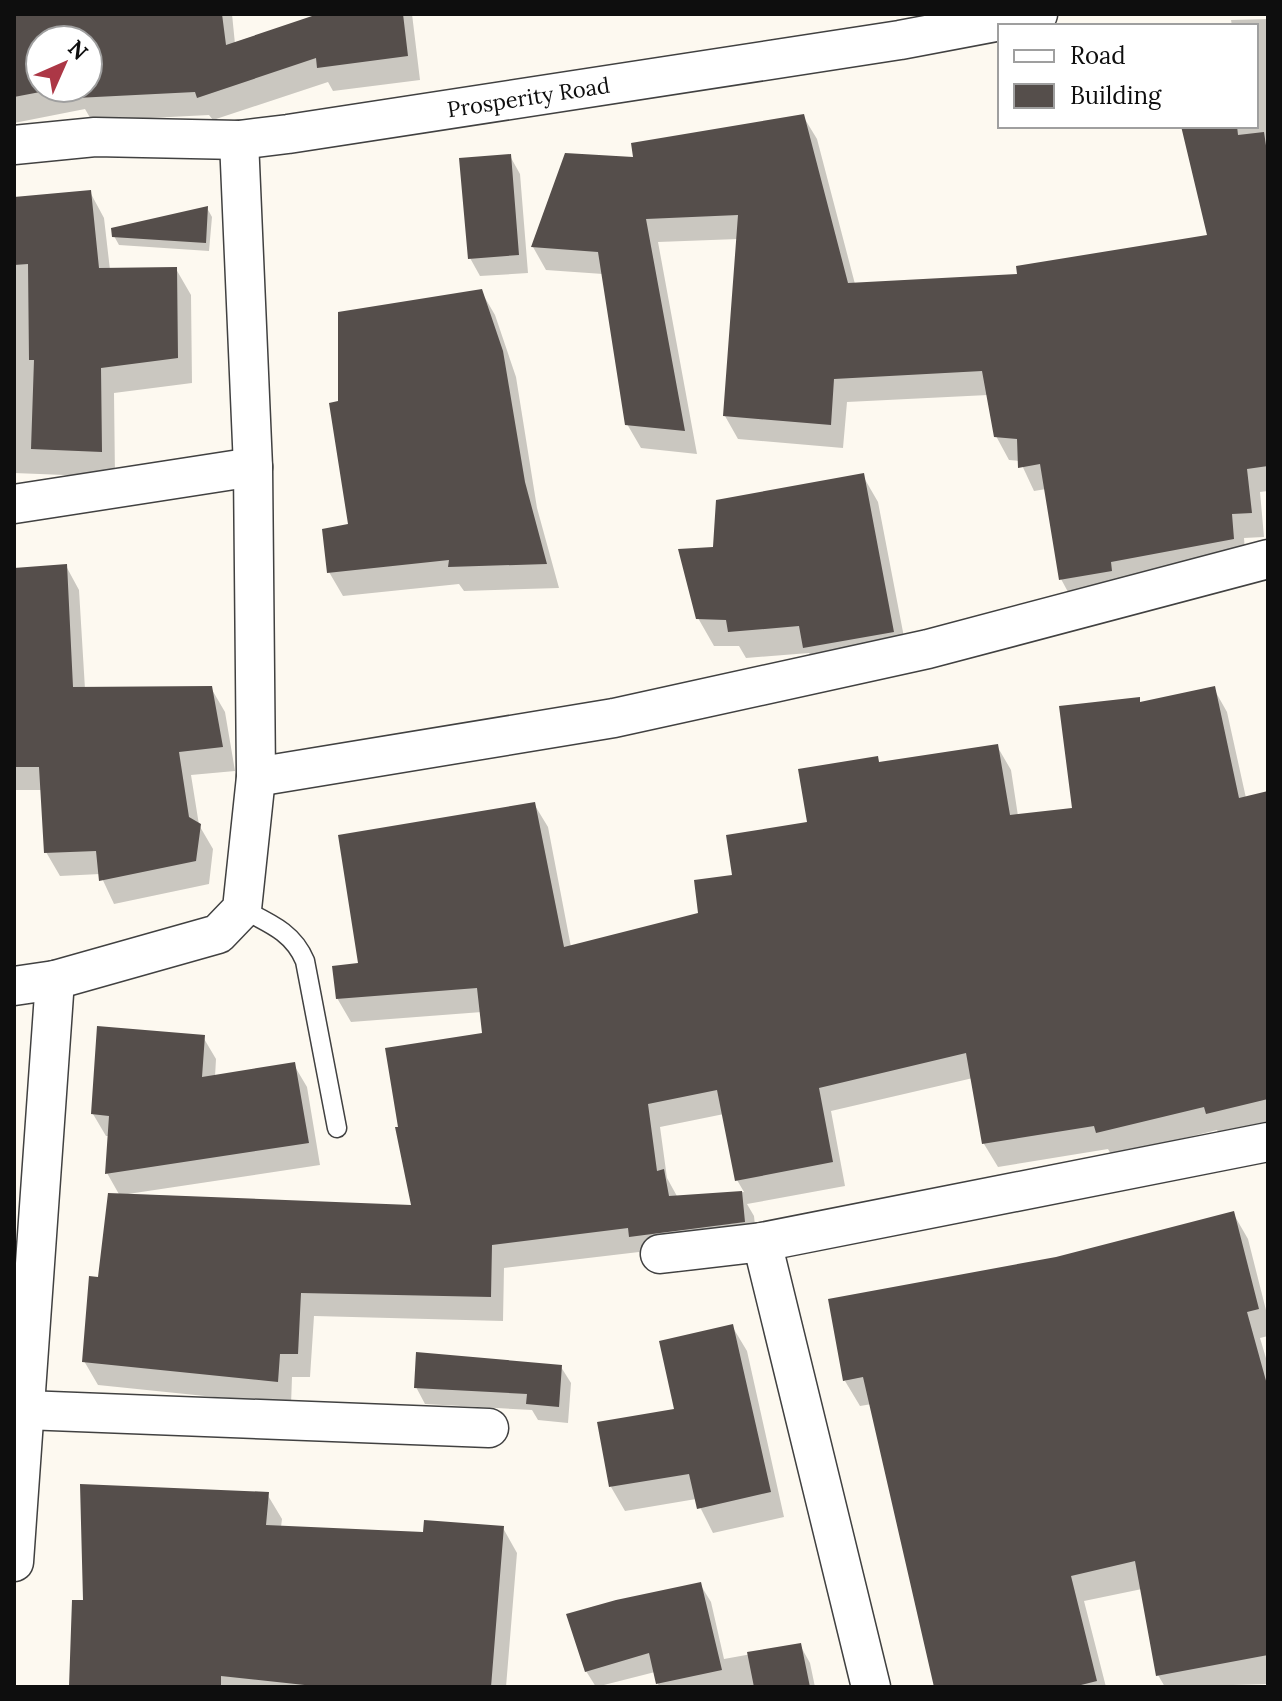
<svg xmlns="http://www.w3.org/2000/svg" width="1282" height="1701" font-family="Lora,serif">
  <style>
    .shadow { fill: #0003; fill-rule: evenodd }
    .building { fill: #554e4b }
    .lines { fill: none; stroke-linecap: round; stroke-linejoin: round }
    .lane-casing { stroke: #414141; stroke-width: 21 }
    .street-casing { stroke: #414141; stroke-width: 41 }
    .lane { stroke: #fff; stroke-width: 18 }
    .street { stroke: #fff; stroke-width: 38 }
    .labels { text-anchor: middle; stroke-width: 8; stroke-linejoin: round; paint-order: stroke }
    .street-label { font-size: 22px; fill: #0e0e0e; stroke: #fff }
  </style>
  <rect width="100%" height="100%" fill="#fdf9f0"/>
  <path class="shadow" d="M14,14H232L235,44L313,18L312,14H412L420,80L333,91L328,82L213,120L209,115L92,121L85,109L14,123ZM40,40H88V88H40Z
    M1268,19V491L1260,492L1264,537L1244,538L1246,563L1074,603L1061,579L1046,489L1034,491L1020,461L1009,460L996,436L988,395L847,402L843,448L738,439L725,416L738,239L658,242L697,454L641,448L627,424L603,274L546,270L533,247L635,160L803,116L817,139L855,284L1020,276L1210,237L1185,126H1256V26H1232L1231,20Z
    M510,156L520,174L528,273L480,276L470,258Z
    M90,192L104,218L110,270L176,269L191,295L192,383L114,393L115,477L14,473V199Z
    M207,208L212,217L209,251L119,245L114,236Z
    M481,291L495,315L516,377L537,508L559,588L464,591L459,584L343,596L329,572L350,526L340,402Z
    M863,476L878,502L908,658L821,674L809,653L746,658L739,646H714L698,618L715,549Z
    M66,566L79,590L85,689L211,688L225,712L235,771L191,775L199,825L213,849L209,884L114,904L100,874L60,876L46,852L43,790H14V570Z
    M1214,689L1227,712L1246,798L1268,793V1126L1221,1137L1217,1130L1112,1156L1108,1149L998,1167L984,1144L973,1078L831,1111L845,1186L747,1204L754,1216L757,1245L645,1260L639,1252L504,1268L503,1321L314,1316L310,1377H292L291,1405L98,1385L84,1361L120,1196L107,1173L109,1136H106L93,1114L203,1037L216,1059L215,1077L294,1065L307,1087L320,1165L128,1194L414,1207L484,1034L482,1012L351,1022L337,998L360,965L534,804L548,827L571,947L701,915L735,877L809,824L877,758L880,764L997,746L1011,770L1018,816L1074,810L1139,699L1141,704ZM724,1114L737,1180L744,1192L678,1198L667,1178L660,1127Z
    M1233,1213L1248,1239L1268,1318V1336L1260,1338L1268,1365V1684L1165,1687L1158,1675L1142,1589L1084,1601L1106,1687H937L872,1404L860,1406L845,1381L1057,1259Z
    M14,1254L20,1291L14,1292Z
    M732,1326L747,1351L784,1517L713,1533L696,1499L625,1511L611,1487L676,1410Z
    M561,1367L571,1383L568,1423L538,1420L532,1410L425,1404L416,1387Z
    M267,1494L282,1519L281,1527L425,1534L503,1528L517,1553L506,1687H73L85,1602Z
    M700,1584L711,1602L724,1659L800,1645L810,1663L815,1687H659L655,1672L596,1687L586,1671Z"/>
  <path class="building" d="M14,14H222L226,45L318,14H403L408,56L317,68L316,58L197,98L195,92L76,98L75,88H88V40H40V88H61L14,97Z
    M804,114L848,283L1017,274L1016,266L1207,235L1181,126H1237L1238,135L1264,132L1268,159V466L1247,469L1252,513L1232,514L1234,539L1111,562L1112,571L1059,580L1040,464L1018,468L1017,439L994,437L982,371L834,379L831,425L723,416L738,215L646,219L685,431L625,425L598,252L531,247L565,153L633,157L631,143Z
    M511,154L519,255L468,259L459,158Z
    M91,190L99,268L177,267L178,358L101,368L102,452L31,449L34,360H29L28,264L14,265V197Z
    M208,206L206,243L112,237L111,228Z
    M482,289L503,351L525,482L547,564L448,567L449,560L327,573L322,529L348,524L329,403L338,401V312Z
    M864,473L894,632L803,648L799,626L728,632L726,620L696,619L678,549L713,547L716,500Z
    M67,564L73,687L212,686L223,747L179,752L189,817L201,824L196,861L99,881L96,851L44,853L39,767H14V568Z
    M1215,686L1239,798L1268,791V1099L1206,1114L1204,1107L1096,1133L1094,1126L982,1144L966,1053L819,1088L833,1162L735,1181L717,1090L648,1104L657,1171L664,1169L669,1196L742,1191L745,1222L629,1237L628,1228L492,1245L491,1297L301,1293L298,1354H280L278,1382L82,1362L89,1276L98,1277L108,1193L411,1205L395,1127H398L385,1048L482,1033L477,988L336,999L332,966L358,963L338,835L535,802L564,947L698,913L694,880L732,875L726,835L807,822L798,769L878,756L879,762L998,744L1010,815L1072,808L1059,706L1140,697V702Z
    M97,1026L205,1035L202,1077L295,1062L309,1143L105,1174L109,1116L91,1114Z
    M1234,1211L1259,1309L1247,1312L1268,1388V1655L1156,1676L1135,1561L1071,1576L1097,1681L1073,1687H934L863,1377L843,1381L828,1299L1056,1257Z
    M733,1324L771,1492L697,1509L689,1474L609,1487L597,1422L674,1409L659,1341Z
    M416,1352L562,1365L559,1407L526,1404L527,1394L414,1388Z
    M80,1484L269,1492L266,1525L423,1532L424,1520L504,1526L491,1687H323L221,1676V1687H69L72,1600H83Z
    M701,1582L722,1670L656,1684L649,1653L585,1672L566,1614L616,1600Z
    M801,1643L810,1687H754L747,1652Z"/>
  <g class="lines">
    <defs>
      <path id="lane" d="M242,909C269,923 293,932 305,961L337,1128"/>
      <g id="street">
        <path id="s1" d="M14,145L95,137L239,140L288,134L900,40L1038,14"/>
        <path d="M14,504L253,467"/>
        <path d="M256,777L614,718L928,649L1268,559"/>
        <path d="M14,986L55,980L218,934L242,909L256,777L253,467L239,140"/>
        <path d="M762,1242L871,1687"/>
        <path d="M660,1254L762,1242L1268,1142"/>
        <path d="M25,1410L489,1428"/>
        <path d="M14,1562L55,980"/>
      </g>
    </defs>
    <use href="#lane" class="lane-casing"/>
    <use href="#street" class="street-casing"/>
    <use href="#lane" class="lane"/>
    <use href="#street" class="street"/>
  </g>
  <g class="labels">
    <g class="street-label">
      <text dy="8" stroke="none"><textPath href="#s1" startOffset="518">Prosperity Road</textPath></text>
    </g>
  </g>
  <rect width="1282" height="1701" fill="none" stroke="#0e0e0e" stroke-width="32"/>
  <rect x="998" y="24" width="260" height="104" fill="#ffffff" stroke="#9f9f9f" stroke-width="2"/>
  <rect x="1014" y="50" width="40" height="12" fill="#ffffff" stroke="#9f9f9f" stroke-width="2"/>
  <text x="1070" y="64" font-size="24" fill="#0e0e0e">Road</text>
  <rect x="1014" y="84" width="40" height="24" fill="#554e4b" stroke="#9f9f9f" stroke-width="2"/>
  <text x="1070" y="104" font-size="24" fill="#0e0e0e">Building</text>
  <g transform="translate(64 64) rotate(45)"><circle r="38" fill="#ffffff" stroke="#9f9f9f" stroke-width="2"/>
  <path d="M0-6L14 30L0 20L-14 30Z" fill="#ac3746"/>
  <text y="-12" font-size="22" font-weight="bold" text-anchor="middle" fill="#0e0e0e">N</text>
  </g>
</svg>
